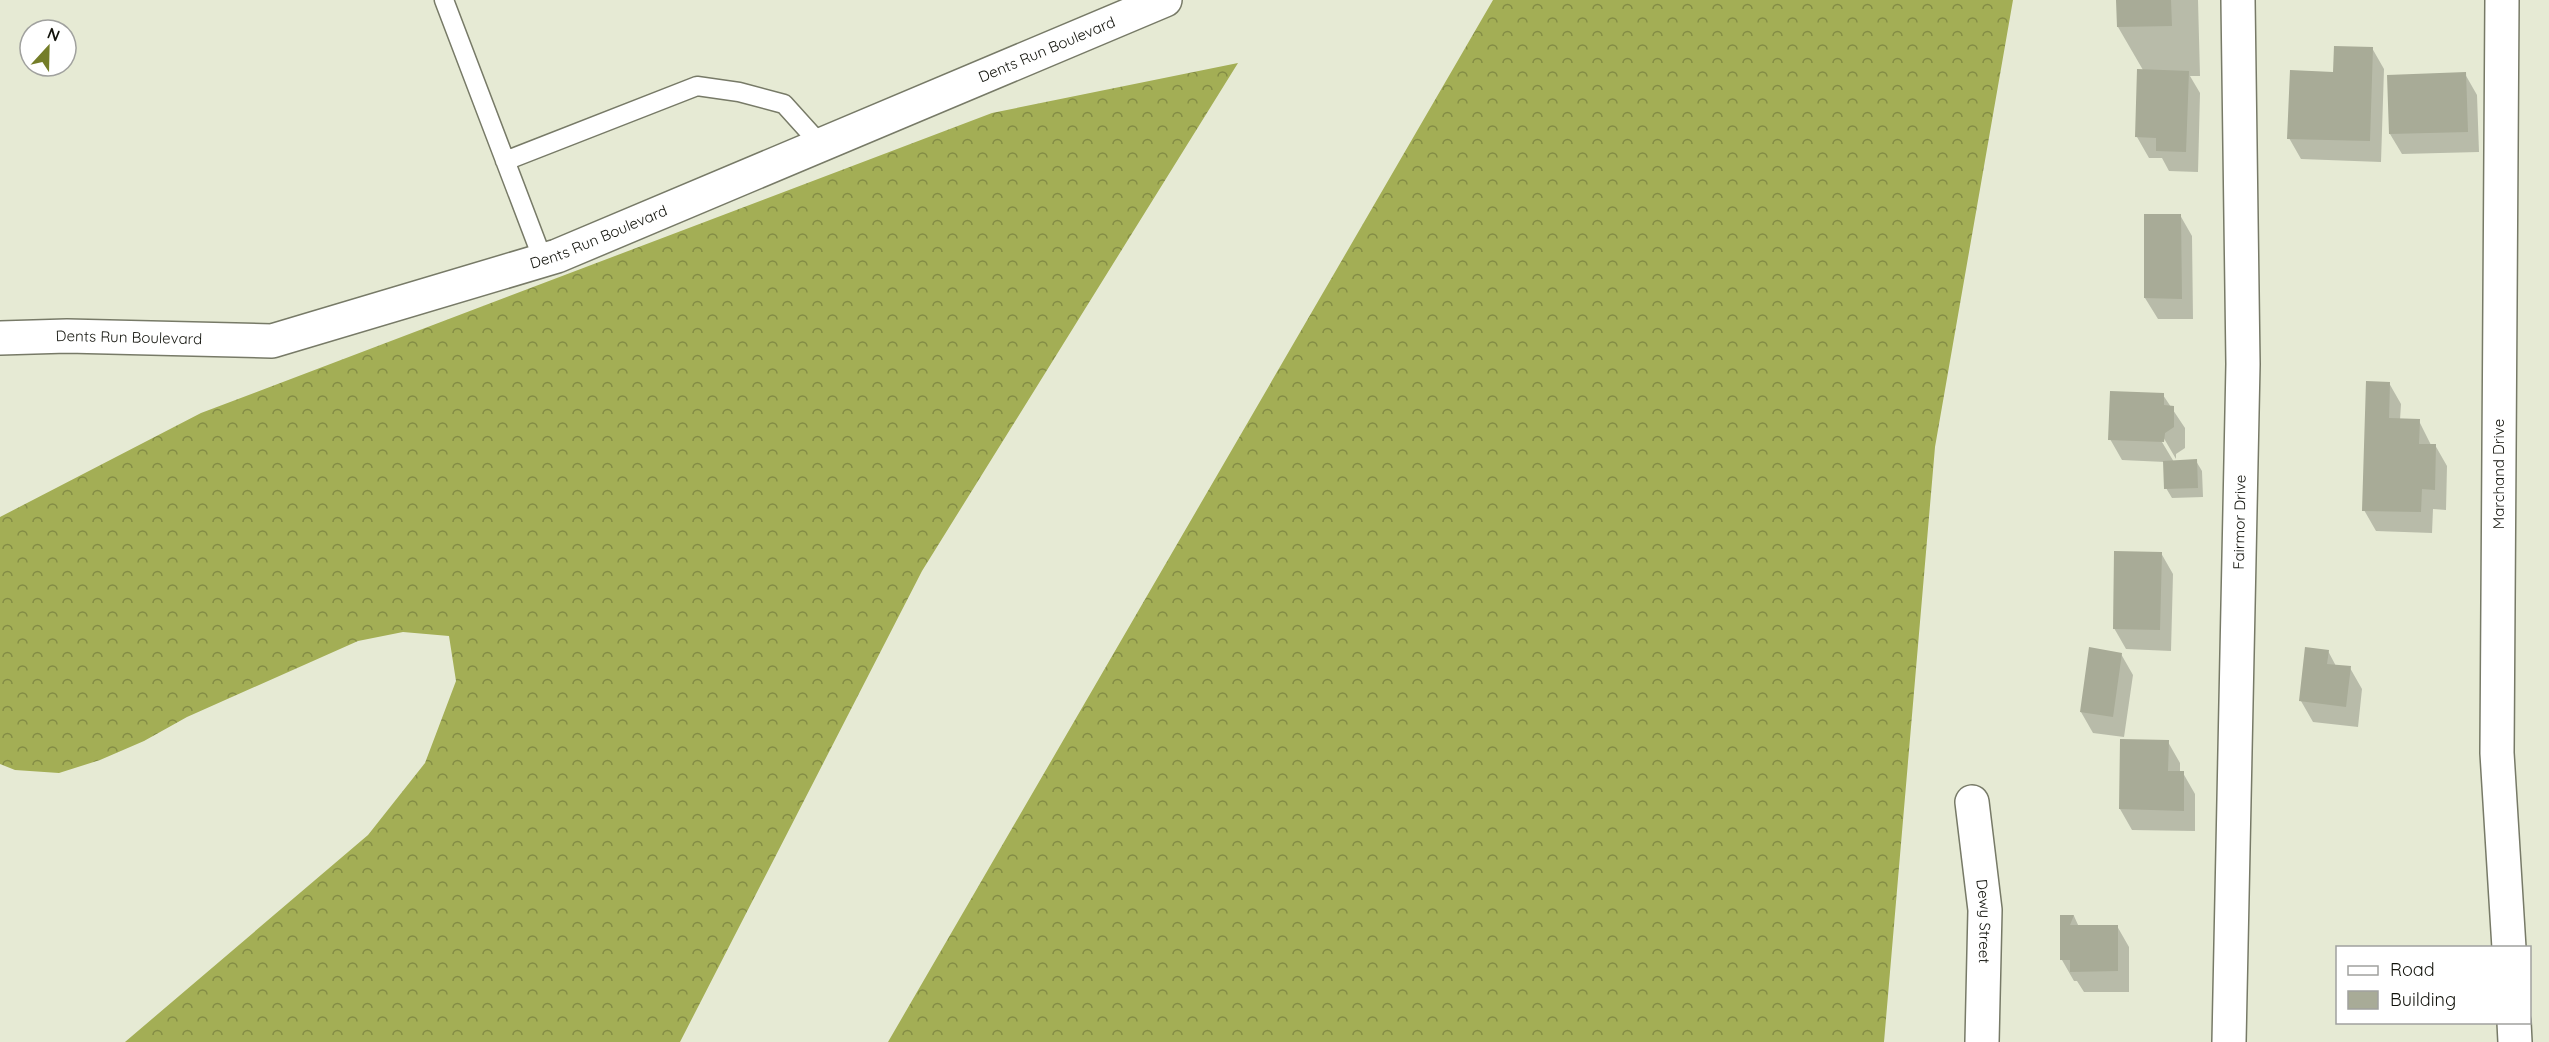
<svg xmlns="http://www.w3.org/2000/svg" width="2549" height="1042" font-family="Quicksand,sans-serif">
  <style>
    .forest { fill: url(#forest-crowns) }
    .shadow { fill: #0003 }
    .building { fill: #a8ab97 }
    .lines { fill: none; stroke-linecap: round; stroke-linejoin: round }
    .service-casing { stroke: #777a67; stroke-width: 21 }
    .minor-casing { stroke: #777a67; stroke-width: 36 }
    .tertiary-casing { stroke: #777a67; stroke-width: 36 }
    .service { stroke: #fff; stroke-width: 18 }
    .minor { stroke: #fff; stroke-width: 33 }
    .tertiary { stroke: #fff; stroke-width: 33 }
    .labels { text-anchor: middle; stroke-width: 4.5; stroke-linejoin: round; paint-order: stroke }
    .street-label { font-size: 15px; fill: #12130c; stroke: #fff }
  </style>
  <defs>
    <pattern id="forest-crowns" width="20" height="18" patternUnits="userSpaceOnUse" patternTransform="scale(1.5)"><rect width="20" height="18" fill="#a3ae55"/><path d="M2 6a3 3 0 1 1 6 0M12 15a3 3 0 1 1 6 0" fill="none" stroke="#838c45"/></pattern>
  </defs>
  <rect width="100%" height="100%" fill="#e6ead4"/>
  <path class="forest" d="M1493,0H2013L1935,447L1884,1042H888Z
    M1238,63L922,571L680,1042H125L368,835L425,763L456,681L449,636L403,632L358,641L187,717L144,741L100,760L59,773L15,770L0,764V517L201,413L992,113Z"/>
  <path class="shadow" d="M2117,0H2198L2200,76H2190L2200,93L2198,172L2169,171L2162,158H2149L2137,137L2143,70L2118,27Z
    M2372,48L2384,69L2381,162L2301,159L2289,138L2335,73Z
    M2465,74L2477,95L2479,152L2402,154L2390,134Z
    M2180,215L2192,236L2193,319H2158L2145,298Z
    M2389,383L2401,404L2400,420L2419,421L2431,445H2435L2447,466L2446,510L2433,509L2432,533L2376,531L2364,510Z
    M2163,395L2185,428V448L2176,454V459L2162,435L2159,437L2174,462L2196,461L2202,471L2203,497L2172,498L2166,488L2165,462L2122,460L2110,439Z
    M2161,553L2173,574L2171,651L2126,649L2114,628Z
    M2328,651L2336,666L2350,668L2362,689L2358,727L2313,722L2301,701Z
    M2121,654L2133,675L2124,737L2093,733L2081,712Z
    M2168,742L2180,763V773H2183L2195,794V831L2132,830L2120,809Z
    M2061,916H2074L2079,927L2117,926L2129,947V992H2084L2077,981H2074L2062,960Z"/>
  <path class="building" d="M2116,0H2171L2172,26L2117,27Z
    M2334,46L2373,47L2370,141L2287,139L2290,70L2333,72Z
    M2137,69L2189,71L2186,152L2156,151V138L2135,137Z
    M2466,72L2468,132L2389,134L2387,75Z
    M2144,214H2181L2182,299L2144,298Z
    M2366,381L2390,382L2389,418L2420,419L2419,444H2436L2435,490L2422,489L2421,512L2362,511Z
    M2110,391L2164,393V405L2174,406V427L2165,433L2164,442L2108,440Z
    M2197,459L2198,488L2164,489L2163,461Z
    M2114,551L2162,552L2160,630L2113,629Z
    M2089,647L2122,653L2113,717L2080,712Z
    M2305,647L2329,650L2327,664L2351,666L2346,707L2299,701Z
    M2120,739L2169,740L2168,771H2184V811L2119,809Z
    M2060,915H2074L2070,925H2118V971L2070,972V960H2060Z"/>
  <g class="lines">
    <defs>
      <path id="service" d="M444,0L543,260
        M505,161L697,86L739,92L784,104L821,145"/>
      <g id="minor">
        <path d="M2502,0L2497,753L2509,948"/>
        <path id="s1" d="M1972,802L1985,910L1982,1042"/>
        <path d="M2514,1022L2515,1042"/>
        <path id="s2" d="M2229,1042L2243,364L2238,0"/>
      </g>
      <g id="tertiary">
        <path id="s3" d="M0,338L67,336L272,341L557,256L1165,0"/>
      </g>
    </defs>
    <use href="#service" class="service-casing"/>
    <use href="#minor" class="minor-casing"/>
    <use href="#tertiary" class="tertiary-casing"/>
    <use href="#service" class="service"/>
    <use href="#minor" class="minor"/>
    <use href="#tertiary" class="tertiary"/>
  </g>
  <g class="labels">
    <g class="street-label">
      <text dy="5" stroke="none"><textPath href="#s3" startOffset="1101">Dents Run Boulevard</textPath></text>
      <text dy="5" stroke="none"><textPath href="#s3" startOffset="615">Dents Run Boulevard</textPath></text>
      <text dy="5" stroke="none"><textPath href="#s3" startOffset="129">Dents Run Boulevard</textPath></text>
      <text transform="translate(2499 474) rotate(-90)" y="5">Marchand Drive</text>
      <text dy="5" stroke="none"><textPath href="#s2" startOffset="520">Fairmor Drive</textPath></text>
      <text dy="5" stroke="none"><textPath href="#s1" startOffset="120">Dewy Street</textPath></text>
    </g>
  </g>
  <rect x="2336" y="946" width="195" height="78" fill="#ffffff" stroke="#a0a19e" stroke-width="1.5"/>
  <rect x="2348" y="966" width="30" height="9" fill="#ffffff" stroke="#a0a19e" stroke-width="1.5"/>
  <text x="2390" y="976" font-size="18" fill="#12130c">Road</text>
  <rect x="2348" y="991" width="30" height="18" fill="#a8ab97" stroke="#a0a19e" stroke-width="1.5"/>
  <text x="2390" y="1006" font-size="18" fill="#12130c">Building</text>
  <g transform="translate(48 48) rotate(22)"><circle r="28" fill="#ffffff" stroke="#a0a19e" stroke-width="1.5"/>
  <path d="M0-4.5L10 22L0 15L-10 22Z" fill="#747d28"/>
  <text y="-9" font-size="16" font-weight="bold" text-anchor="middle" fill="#12130c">N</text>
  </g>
</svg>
